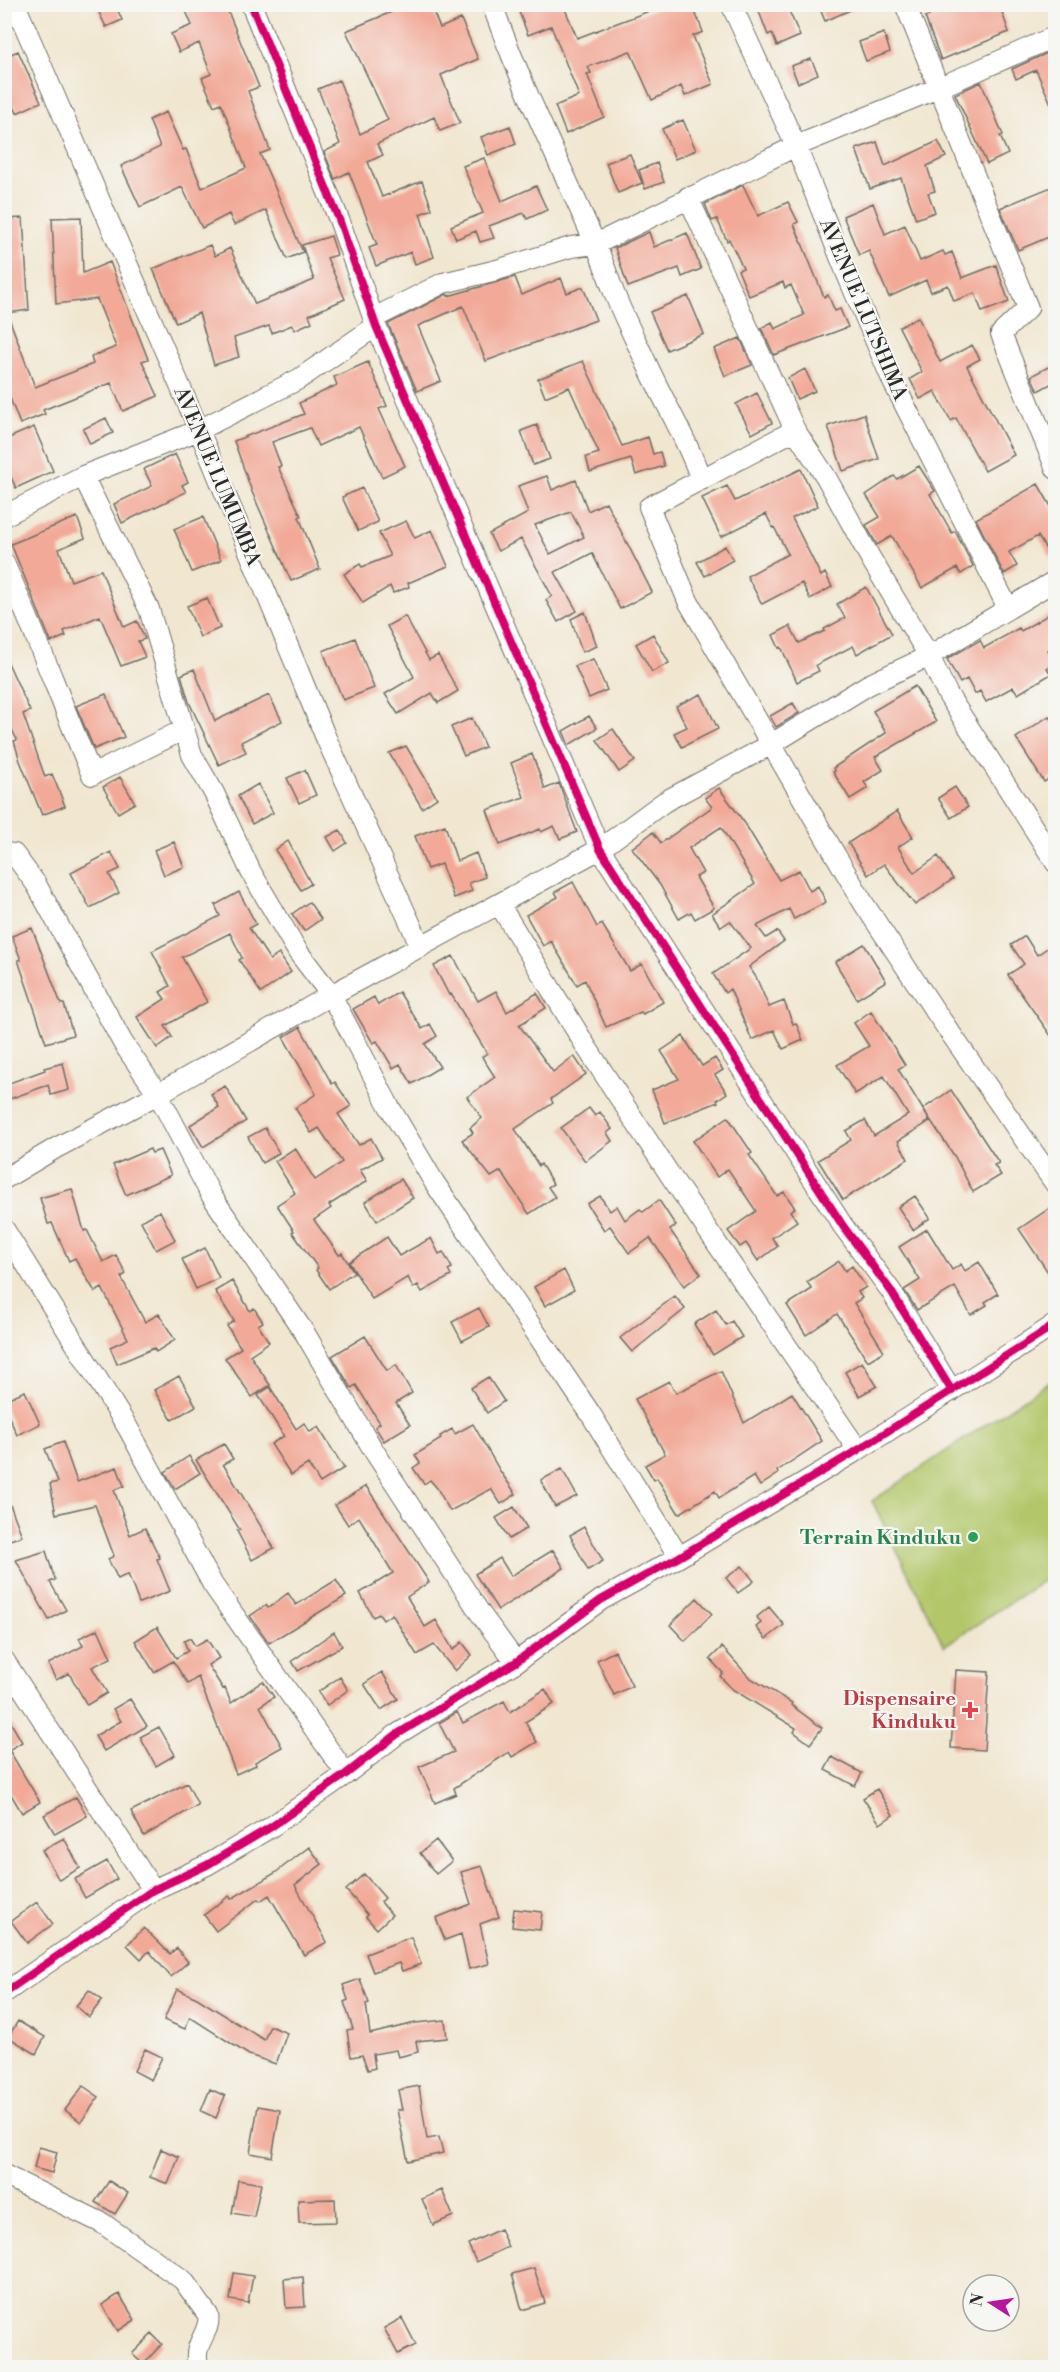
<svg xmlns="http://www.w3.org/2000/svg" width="1060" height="2372" font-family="'Libre Bodoni',serif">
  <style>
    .green { fill: #b3c76b; stroke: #6f794b; stroke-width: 1.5 }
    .building { fill: #f2a997; fill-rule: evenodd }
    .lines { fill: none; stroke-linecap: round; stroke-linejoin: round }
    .minor-casing { stroke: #706d65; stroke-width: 22 }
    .minor { stroke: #fff; stroke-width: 20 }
    .cycleway-casing { stroke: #f6f6f2; stroke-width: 11 }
    .cycleway { stroke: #d6006c; stroke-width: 8 }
    .leisure-dot { fill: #2e9e5b; stroke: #f6f6f2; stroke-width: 2 }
    .health-dot { fill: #e0444e; stroke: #f6f6f2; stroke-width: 2 }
    .labels { text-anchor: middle; stroke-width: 4.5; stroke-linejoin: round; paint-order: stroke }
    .street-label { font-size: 20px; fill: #2b2b2b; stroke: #f6f6f2 }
    .leisure-label { font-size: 20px; font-weight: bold; fill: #27864d; stroke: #f6f6f2; text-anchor: end }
    .health-label { font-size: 20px; font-weight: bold; fill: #be3a42; stroke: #f6f6f2; text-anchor: end }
  </style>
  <rect width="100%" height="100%" fill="#f6f6f2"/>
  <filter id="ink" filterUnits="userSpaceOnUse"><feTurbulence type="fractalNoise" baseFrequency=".0167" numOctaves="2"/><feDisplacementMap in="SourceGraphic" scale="12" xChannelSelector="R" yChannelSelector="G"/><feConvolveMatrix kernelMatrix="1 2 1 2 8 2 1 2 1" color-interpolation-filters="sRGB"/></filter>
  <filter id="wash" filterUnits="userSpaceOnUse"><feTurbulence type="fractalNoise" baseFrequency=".008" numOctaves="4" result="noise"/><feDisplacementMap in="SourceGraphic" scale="24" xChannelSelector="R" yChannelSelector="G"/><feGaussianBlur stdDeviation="1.35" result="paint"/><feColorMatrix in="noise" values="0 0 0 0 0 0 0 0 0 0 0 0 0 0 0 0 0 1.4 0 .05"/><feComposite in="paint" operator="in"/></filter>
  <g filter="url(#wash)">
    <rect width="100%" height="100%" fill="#f1e7d1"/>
    <path class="green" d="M1055,1378V1573L944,1646L872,1501Z"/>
    <g id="blocks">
      <path class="building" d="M95,4H115L122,20L106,27Z
        M196,4H225L259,87L248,91L270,150L260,154L303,252L287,259L266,210L234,225L229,214L202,228L182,187L140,207L121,166L160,147L149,120L166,112L183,150L186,149L202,188L246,168L221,103L214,106L202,78L211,74L199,43L179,52L171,34L192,25L185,9Z
        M399,4H430L440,28L461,19L478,59L441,75L460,123L440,131L434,117L377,144L383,155L368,162L382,197L422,181L432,209L420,214L434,257L415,264L411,252L376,266L369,248L377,245L349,172L335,179L324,152L340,144L318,89L339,80L360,134L388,120L346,31L401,8Z
        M516,4H563L577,38L668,4H692L703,32L693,36L713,84L685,96L681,86L652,100L630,51L588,67L591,73L587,74L604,117L566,134L555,106L579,96L551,26L528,35Z
        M756,4H786L800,36L777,46L772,33L768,35Z
        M818,4H864L825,21Z
        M924,4H999L1009,32L941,60L925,17L929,16Z
        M884,33L890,52L866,61L859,42Z
        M1056,49V115L1036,70L1016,79L1012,69Z
        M18,51L41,102L17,113L4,86V57Z
        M811,59L818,74L798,83L791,66Z
        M981,82L1003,135L1000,136L1008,154L987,164L955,94Z
        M683,120L696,150L675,159L662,129Z
        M510,126L516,144L488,155L481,137Z
        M938,141L946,157L927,166L935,191L928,193L935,212L916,219L901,178L870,189L856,149L877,142L885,166Z
        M630,154L642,183L618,193L606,163Z
        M484,158L502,201L536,186L547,210L527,219L524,213L489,226L494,238L480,242L476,231L456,239L451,226L483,213L463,166Z
        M657,163L664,182L645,189L639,170Z
        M743,185L758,216L788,202L798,222L794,224L824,297L828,295L835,311L840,309L848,327L774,355L761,328L772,322L775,329L804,315L791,285L785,288L783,282L749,296L738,270L743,268L729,239L727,241L717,219L712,221L705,204Z
        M1056,185V234L1018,250L1000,208Z
        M873,203L885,234L905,225L920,261L943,251L945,255L952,252L962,278L996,265L1009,302L982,312L975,293L954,301L948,285L931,292L926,280L889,297L869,251L859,255L843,216Z
        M81,217L83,273L110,262L148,359L142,361L158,396L123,411L111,383L43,410L45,414L20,424L4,383V219L23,218L29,310L7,313L35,387L93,364L91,357L116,347L97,299L56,304L52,218Z
        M649,232L654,247L687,233L701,269L682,277L679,268L628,287L615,248Z
        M331,236L337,255L327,258L345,299L309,315L312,322L294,330L292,325L272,333L269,326L234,338L239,357L214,365L199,313L176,323L153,269L210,245L215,256L230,248L255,304L314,280L302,245Z
        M515,277L522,295L561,278L567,293L583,287L596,320L486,361L463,306L418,326L441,381L417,391L388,324L447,294L448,296Z
        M688,296L704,334L667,350L650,312Z
        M918,317L940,362L972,345L980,359L967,366L1014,455L985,471L956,418L951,421L935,391L920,399L910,379L922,372L899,327Z
        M740,338L752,365L725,376L714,349Z
        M583,361L622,446L648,437L653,454L660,452L664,466L636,475L631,459L590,472L586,457L599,453L569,387L545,397L538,379Z
        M368,362L387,406L379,409L405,466L382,477L359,427L318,446L310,428L272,442L281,466L278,467L301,516L299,517L320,569L291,581L252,492L234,441L304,414L299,403L337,385L334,377Z
        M1056,363V381L1038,391L1031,376Z
        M805,369L815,391L797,399L788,378Z
        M757,393L772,423L752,434L736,404Z
        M864,414L879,459L843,471L828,426Z
        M106,418L113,433L90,444L83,429Z
        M537,425L550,459L533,465L521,431Z
        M34,427L53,471L16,488L4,462V440Z
        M175,454L188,482L182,485L186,492L122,523L114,504L152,486L144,469Z
        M919,466L935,491L930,494L952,533L955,531L973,566L961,574L957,568L922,588L892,536L877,545L866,525L880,517L866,495L894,476L897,479Z
        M801,469L818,506L792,518L821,576L825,573L832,587L810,599L802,583L762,604L747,576L788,554L774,527L773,528L766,514L721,537L702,498L727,486L735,501Z
        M547,476L552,490L576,480L588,511L606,502L652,592L620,609L592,553L555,572L577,611L558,622L546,600L552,596L521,539L498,551L489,534L528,513L518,486ZM571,512L584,537L550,554L535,525Z
        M1038,484L1056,515V566L1038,536L1009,552L1017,566L1004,574L976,519Z
        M362,488L378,522L358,531L342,497Z
        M77,517L85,538L59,549L71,581L101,570L124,627L137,621L145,639L138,641L145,657L121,666L100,616L64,631L66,636L51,642L11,544Z
        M203,517L221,560L192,572L174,529Z
        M406,521L415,538L432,530L448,566L408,583L409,587L393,593L390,586L363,603L344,574L360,564L362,567L390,556L379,533Z
        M725,546L733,560L705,576L697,562Z
        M866,587L892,634L857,654L853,646L816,665L819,671L797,682L781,647L779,648L773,635L790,626L799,643L825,631L824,629L845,618L837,604Z
        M207,598L220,628L200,637L187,606Z
        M1056,610V645L1048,650L1056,663L1047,668L1051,674L1018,694L1013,687L986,702L980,691L975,694L967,679L960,683L947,659L980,640L984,648L1019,628L1021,631Z
        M585,612L597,646L582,652L571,619Z
        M405,616L429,660L438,655L458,691L438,703L432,693L398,714L385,694L414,677L387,626Z
        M653,634L669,663L652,672L636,644Z
        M355,638L374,688L343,700L323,651Z
        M4,654L30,711L23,714L45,777L52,774L65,806L42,815L20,761L14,741L17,740L4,713Z
        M593,659L607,690L589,698L575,666Z
        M194,669L215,721L269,695L282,721L241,742L246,752L219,765L189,702L181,675Z
        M915,686L936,722L875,757L883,770L864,782L868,788L850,799L833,772L835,771L833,768L886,733L873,711Z
        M106,694L124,737L94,749L76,706Z
        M701,694L718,729L682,747L674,733L687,727L676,706Z
        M793,703L799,713L776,727L770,716Z
        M589,716L597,728L569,745L563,731Z
        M1049,716L1056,726V775L1044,782L1016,738Z
        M472,718L485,747L464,756L451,727Z
        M613,729L635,761L619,772L597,740Z
        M406,746L437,798L422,808L389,753Z
        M532,754L545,789L559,783L577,832L560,839L554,826L541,832L540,829L500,845L487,810L524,797L511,763Z
        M305,770L316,795L299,803L287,778Z
        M120,777L135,803L118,813L103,787Z
        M258,784L273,813L252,824L238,796Z
        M955,787L968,807L951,818L938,798Z
        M719,788L744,822L779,880L799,870L810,891L818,886L826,902L794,919L789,909L757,926L766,938L777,931L784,941L749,967L756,977L769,1007L784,1001L793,1024L796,1023L803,1040L783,1049L774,1030L752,1040L730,989L725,993L713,974L751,948L730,921L721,927L712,914L755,884L721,827L689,848L703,873L696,877L714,908L695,919L691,912L679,919L660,885L632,848L653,832L661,843L712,807L705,798Z
        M897,811L913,837L898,847L914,873L938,856L953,879L915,905L884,864L868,875L848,843Z
        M445,825L457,861L476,853L485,877L469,883L472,891L454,898L441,864L427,869L415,836Z
        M340,830L347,843L335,851L327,837Z
        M288,841L311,884L301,890L275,850Z
        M174,842L184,867L164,875L154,850Z
        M111,852L120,869L109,874L119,893L90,908L71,873Z
        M573,882L597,927L602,924L630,971L642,964L663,1002L643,1014L641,1012L606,1027L585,980L577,985L551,941L543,946L526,915L558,897L555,892Z
        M239,892L256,924L249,928L270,960L279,954L291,972L261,993L239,960L242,958L230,933L182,957L207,1002L165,1026L172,1037L157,1048L137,1017L165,999L160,992L170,986L152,951L220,916L215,905Z
        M309,902L321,919L304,931L292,914Z
        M32,928L61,1004H64L73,1035L46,1043L18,960H21L12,936Z
        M1025,936L1037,955L1056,942V1043L1008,975L1024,964L1011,945Z
        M864,944L886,981L857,999L835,962Z
        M453,956L478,1001L496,991L507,1012L537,993L546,1008L519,1025L553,1072L574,1056L586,1074L551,1099L553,1103L515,1129L539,1166L541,1164L553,1184L548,1187L555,1197L529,1214L501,1171L491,1177L462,1140L473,1133L470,1128L482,1118L467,1097L495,1077L482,1057L487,1053L451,994L449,995L434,966Z
        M399,992L422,1029L430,1024L437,1036L425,1044L440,1067L412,1084L400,1064L393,1068L377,1041L373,1043L353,1009L374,997L378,1005Z
        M871,1011L905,1065L898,1069L930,1121L898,1141L908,1159L843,1200L818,1160L851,1140L846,1131L865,1120L874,1136L908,1115L884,1076L855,1094L837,1065L869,1046L854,1023Z
        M300,1027L332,1084L335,1082L351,1106L338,1114L359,1145L371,1138L382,1158L360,1170L367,1181L329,1205L331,1208L314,1220L339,1255L342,1253L354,1272L329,1289L316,1270L318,1268L292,1232L294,1231L277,1205L295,1193L275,1161L295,1148L315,1180L342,1162L319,1128L311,1133L295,1108L316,1094L283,1037Z
        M683,1036L702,1066L715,1058L723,1070L715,1075L727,1093L717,1100L718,1102L665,1123L652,1090L679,1079L661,1051Z
        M63,1063L69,1090L51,1095L48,1085L4,1101V1085L45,1070L44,1068Z
        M225,1086L246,1121L203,1147L190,1125L219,1107L211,1094Z
        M951,1090L999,1163L994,1165L1001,1175L973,1192L955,1157L923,1109Z
        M589,1108L595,1116L600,1112L612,1129L607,1133L612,1141L585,1161L561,1128Z
        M728,1117L752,1153L749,1155L777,1196L784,1192L795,1208L790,1211L797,1221L772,1238L778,1246L758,1261L746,1243L740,1247L728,1231L756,1211L728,1169L717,1177L693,1141Z
        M265,1128L279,1153L262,1163L248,1137Z
        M150,1149L152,1153L160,1150L171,1175L126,1195L113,1165Z
        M401,1179L413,1198L377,1221L365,1202Z
        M72,1189L84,1231L87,1230L103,1262L116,1255L126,1274L121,1277L145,1322L159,1314L175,1340L156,1352L154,1348L117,1364L110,1347L128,1339L102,1288L95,1292L75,1258L69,1261L52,1223L48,1224L40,1198Z
        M600,1196L610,1211L617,1206L625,1220L640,1209L643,1212L659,1200L676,1226L670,1230L701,1274L684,1286L650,1238L629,1253L610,1226L604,1230L587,1204Z
        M915,1196L930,1218L913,1230L898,1207Z
        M1056,1204V1284L1019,1229Z
        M160,1211L175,1240L156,1250L141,1221Z
        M927,1229L952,1270L961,1264L965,1271L979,1262L998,1294L985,1302L987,1305L971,1315L955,1287L917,1310L904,1290L920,1280L899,1247Z
        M387,1237L399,1256L431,1238L439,1254L443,1252L452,1268L448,1270L451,1276L422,1292L418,1285L413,1288L408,1277L372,1299L349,1262Z
        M205,1248L219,1278L196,1289L182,1259Z
        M839,1261L845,1271L852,1266L866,1287L858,1292L862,1298L854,1303L884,1351L868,1361L837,1314L806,1335L787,1305L812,1289L807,1282Z
        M564,1270L574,1290L545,1306L534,1287Z
        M232,1281L250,1311L254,1308L263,1322L258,1325L269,1342L250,1355L270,1385L252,1397L225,1358L241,1348L227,1326L234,1321L215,1291Z
        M675,1296L685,1309L632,1352L620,1338Z
        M479,1308L489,1327L462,1341L452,1322Z
        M716,1310L726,1325L732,1321L742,1337L713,1355L694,1324Z
        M365,1336L387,1371L396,1365L412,1393L396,1403L410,1425L384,1441L375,1427L380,1423L356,1385L351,1388L332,1356Z
        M862,1362L877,1386L859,1396L845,1372Z
        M721,1371L744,1423L792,1393L822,1441L777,1471L778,1474L760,1486L754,1476L719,1498L715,1491L679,1514L657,1478L654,1480L645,1465L665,1454L635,1399L669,1381L676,1393Z
        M179,1376L196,1406L172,1420L154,1390Z
        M488,1377L504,1401L487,1413L471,1388Z
        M270,1387L296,1429L304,1423L310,1432L318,1427L344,1468L320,1483L308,1464L291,1475L271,1444L284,1436L258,1395Z
        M25,1391L40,1424L17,1435L4,1406V1400Z
        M473,1424L500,1471L516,1494L501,1504L491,1489L450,1511L437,1488L430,1480L424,1484L413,1468L420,1463L415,1455L441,1439L440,1436L452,1429L455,1434Z
        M63,1442L77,1482L117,1467L124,1486L114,1490L130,1535L145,1528L160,1558L157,1559L170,1591L139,1603L128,1574L118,1579L108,1559L114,1556L95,1505L56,1514L50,1484L58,1482L45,1449Z
        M224,1444L233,1459L223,1464L274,1548L252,1560L237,1531L240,1530L196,1460Z
        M189,1456L200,1473L175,1489L165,1472Z
        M562,1469L577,1496L555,1507L541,1480Z
        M366,1486L429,1582L407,1597L425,1627L436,1620L453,1650L462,1642L472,1655L455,1671L434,1645L417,1655L392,1614L383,1620L379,1614L373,1617L360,1593L393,1573L359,1517L348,1525L335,1505Z
        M6,1494L22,1536L4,1542V1495Z
        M514,1507L527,1528L509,1539L496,1518Z
        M584,1527L603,1561L588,1570L570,1535Z
        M553,1550L564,1568L498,1610L475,1574L500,1558L511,1576Z
        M46,1551L55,1580L50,1582L66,1610L49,1620L16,1560Z
        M742,1566L754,1581L738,1593L726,1578Z
        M336,1580L346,1596L269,1643L250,1616L266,1605L268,1608L288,1593L296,1605Z
        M697,1598L712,1614L685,1641L670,1625Z
        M769,1607L784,1625L766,1639L756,1627L761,1623L757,1617Z
        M157,1627L176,1658L188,1651L184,1641L190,1638L195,1646L207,1639L219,1658L208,1665L223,1689L225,1688L231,1703L263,1681L274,1697L260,1706L282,1747L255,1762L256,1765L236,1774L198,1677L188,1684L173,1661L154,1672L135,1641Z
        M98,1629L111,1658L92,1667L107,1693L87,1705L69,1673L56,1680L48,1664L83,1646L79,1638Z
        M334,1632L342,1646L298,1671L292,1661Z
        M722,1647L749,1677L792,1703L791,1705L822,1728L810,1744L794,1732L796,1728L732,1689L720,1676L723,1673L710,1659Z
        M615,1651L632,1686L614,1695L597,1660Z
        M956,1670L989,1672L984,1750L951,1748Z
        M382,1672L398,1699L381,1710L364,1684Z
        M340,1677L348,1690L327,1705L318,1692Z
        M545,1689L554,1704L525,1722L537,1742L512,1757L509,1752L454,1788L456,1794L435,1803L419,1767L454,1752L439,1723L457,1712L463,1723L504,1701L510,1712Z
        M130,1699L147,1726L104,1751L95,1736L121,1721L113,1709Z
        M4,1711L22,1742L9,1750L40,1802L22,1813L4,1783Z
        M159,1727L175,1755L156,1766L140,1737Z
        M832,1757L862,1773L855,1786L825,1770Z
        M187,1783L198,1805L144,1836L131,1811Z
        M877,1789L893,1815L880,1824L863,1798Z
        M76,1797L87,1816L55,1834L44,1815Z
        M64,1838L80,1868L59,1880L42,1850Z
        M436,1840L452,1861L436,1874L420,1853Z
        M309,1847L322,1864L295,1885L327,1942L304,1955L269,1895L260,1901L258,1899L216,1931L204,1915L229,1896L231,1899L275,1873Z
        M107,1861L117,1879L85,1898L75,1879Z
        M482,1866L499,1917L480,1924L489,1964L469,1969L461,1934L445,1940L436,1918L471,1904L461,1872Z
        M364,1874L385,1898L381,1902L392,1915L377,1929L366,1917L368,1915L346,1890Z
        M37,1902L53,1924L27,1943L11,1921Z
        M514,1909L542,1912L540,1930L512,1927Z
        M144,1928L170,1954L177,1948L188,1962L171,1977L149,1951L141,1959L127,1945Z
        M411,1937L421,1964L402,1971L399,1963L373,1972L366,1954Z
        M360,1979L369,2003L366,2004L370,2034L415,2023L445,2020L447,2038L416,2041L418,2052L398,2057L396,2050L373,2054L375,2068L368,2070L362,2055L351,2057L347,2030L353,2029L344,2002L348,2000L343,1985Z
        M177,1989L197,1998L264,2040L270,2026L287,2033L276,2064L249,2055L190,2017L185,2029L164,2020Z
        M89,1990L102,2000L89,2017L76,2006Z
        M18,2021L45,2037L36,2054L8,2037Z
        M145,2049L162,2057L151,2080L134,2071Z
        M83,2086L99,2097L81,2122L65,2110Z
        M419,2086L427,2139L439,2137L443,2153L408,2161L397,2110H402L398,2090Z
        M210,2089L225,2096L216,2118L201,2111Z
        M258,2106L280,2110L272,2157L250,2153Z
        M39,2147L57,2152L52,2173L34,2168Z
        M161,2149L179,2157L168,2184L150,2177Z
        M238,2180L261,2184L254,2217L232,2213Z
        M109,2181L128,2193L115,2214L95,2202Z
        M442,2190L453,2216L433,2225L422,2199Z
        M335,2199L336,2222L299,2223L298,2200Z
        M500,2229L508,2247L476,2262L468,2244Z
        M534,2268L545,2303L522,2310L512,2274Z
        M234,2273L253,2276L248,2303L230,2300Z
        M303,2277L305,2307L286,2308L284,2279Z
        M119,2294L135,2320L118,2331L102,2305Z
        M402,2318L416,2345L398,2354L384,2328Z
        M152,2334L162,2344L143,2364L132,2354Z"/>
    </g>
  </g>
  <g filter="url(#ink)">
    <use href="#blocks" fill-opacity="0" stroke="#706d65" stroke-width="1.5"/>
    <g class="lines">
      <defs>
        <path id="minor" d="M15,4L199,430L326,738L421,947
          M251,4L340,222L376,326L600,849L843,1226L891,1291L952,1391
          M492,4C521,86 560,163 595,243C602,258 607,274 613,290C622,314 634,337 645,360C663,401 687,438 701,480
          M731,4L796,146L846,272L893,382L1008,608
          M905,4L1028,308L1001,334L1056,469
          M688,197L795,430L826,477L871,559L929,656L948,695L1056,863
          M374,318L443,283L497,270L571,247L596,244L796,146L938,88L1056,36
          M795,430L649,507L688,601L864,904L935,1011L1056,1185
          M83,476L149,609L192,755L214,793L251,872L298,952L331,995L389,1106L434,1182L590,1413L679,1557
          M4,516L83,476L199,430L299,379L376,326
          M4,563C36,633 62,705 92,775L183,730
          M4,853L14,854L36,884L123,1043L158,1094L211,1195L306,1335L374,1451L482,1616L516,1662
          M499,904L587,1048L672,1178L858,1450
          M4,1179L56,1148L158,1094L331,995L600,849L664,802L770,745L868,685L929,656L1056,580
          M4,1229L128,1428L213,1585L346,1774
          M4,1660L153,1890
          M4,1993L153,1890L207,1865L271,1827L346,1774L396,1735L516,1662L601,1600L679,1557L858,1450L1056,1324
          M4,2175L102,2223L183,2280L208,2315C212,2333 190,2344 199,2368"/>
      </defs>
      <use href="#minor" class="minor-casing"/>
      <use href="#minor" class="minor"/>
      <defs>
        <path id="cycleway" d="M251,4L340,222L376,326L600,849L843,1226L891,1291L952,1391
          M4,1993L153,1890L207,1865L271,1827L346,1774L396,1735L516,1662L601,1600L679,1557L858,1450L1056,1324"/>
      </defs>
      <use href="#cycleway" class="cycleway-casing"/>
      <use href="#cycleway" class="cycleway"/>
    </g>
  </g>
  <circle class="leisure-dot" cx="973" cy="1537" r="6"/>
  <path class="health-dot" d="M967 1701h6v6h6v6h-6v6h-6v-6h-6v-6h6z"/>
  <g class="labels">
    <g class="street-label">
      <text transform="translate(864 309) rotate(67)" y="7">AVENUE LUTSHIMA</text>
      <text transform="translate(218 476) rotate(67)" y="7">AVENUE LUMUMBA</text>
    </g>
    <g class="leisure-label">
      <text x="961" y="1544">Terrain Kinduku</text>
    </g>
    <g class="health-label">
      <text x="956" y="1705">Dispensaire<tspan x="956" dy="23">Kinduku</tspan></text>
    </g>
  </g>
  <rect width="1060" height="2372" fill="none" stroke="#f6f6f2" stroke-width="24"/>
  <g transform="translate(991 2303) rotate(282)"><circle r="28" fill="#f6f6f2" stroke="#a5a5a2" stroke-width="1.5"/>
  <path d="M0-4.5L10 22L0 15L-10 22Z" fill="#b5179e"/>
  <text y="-9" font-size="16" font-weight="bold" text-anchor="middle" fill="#2b2b2b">N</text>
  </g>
</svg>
